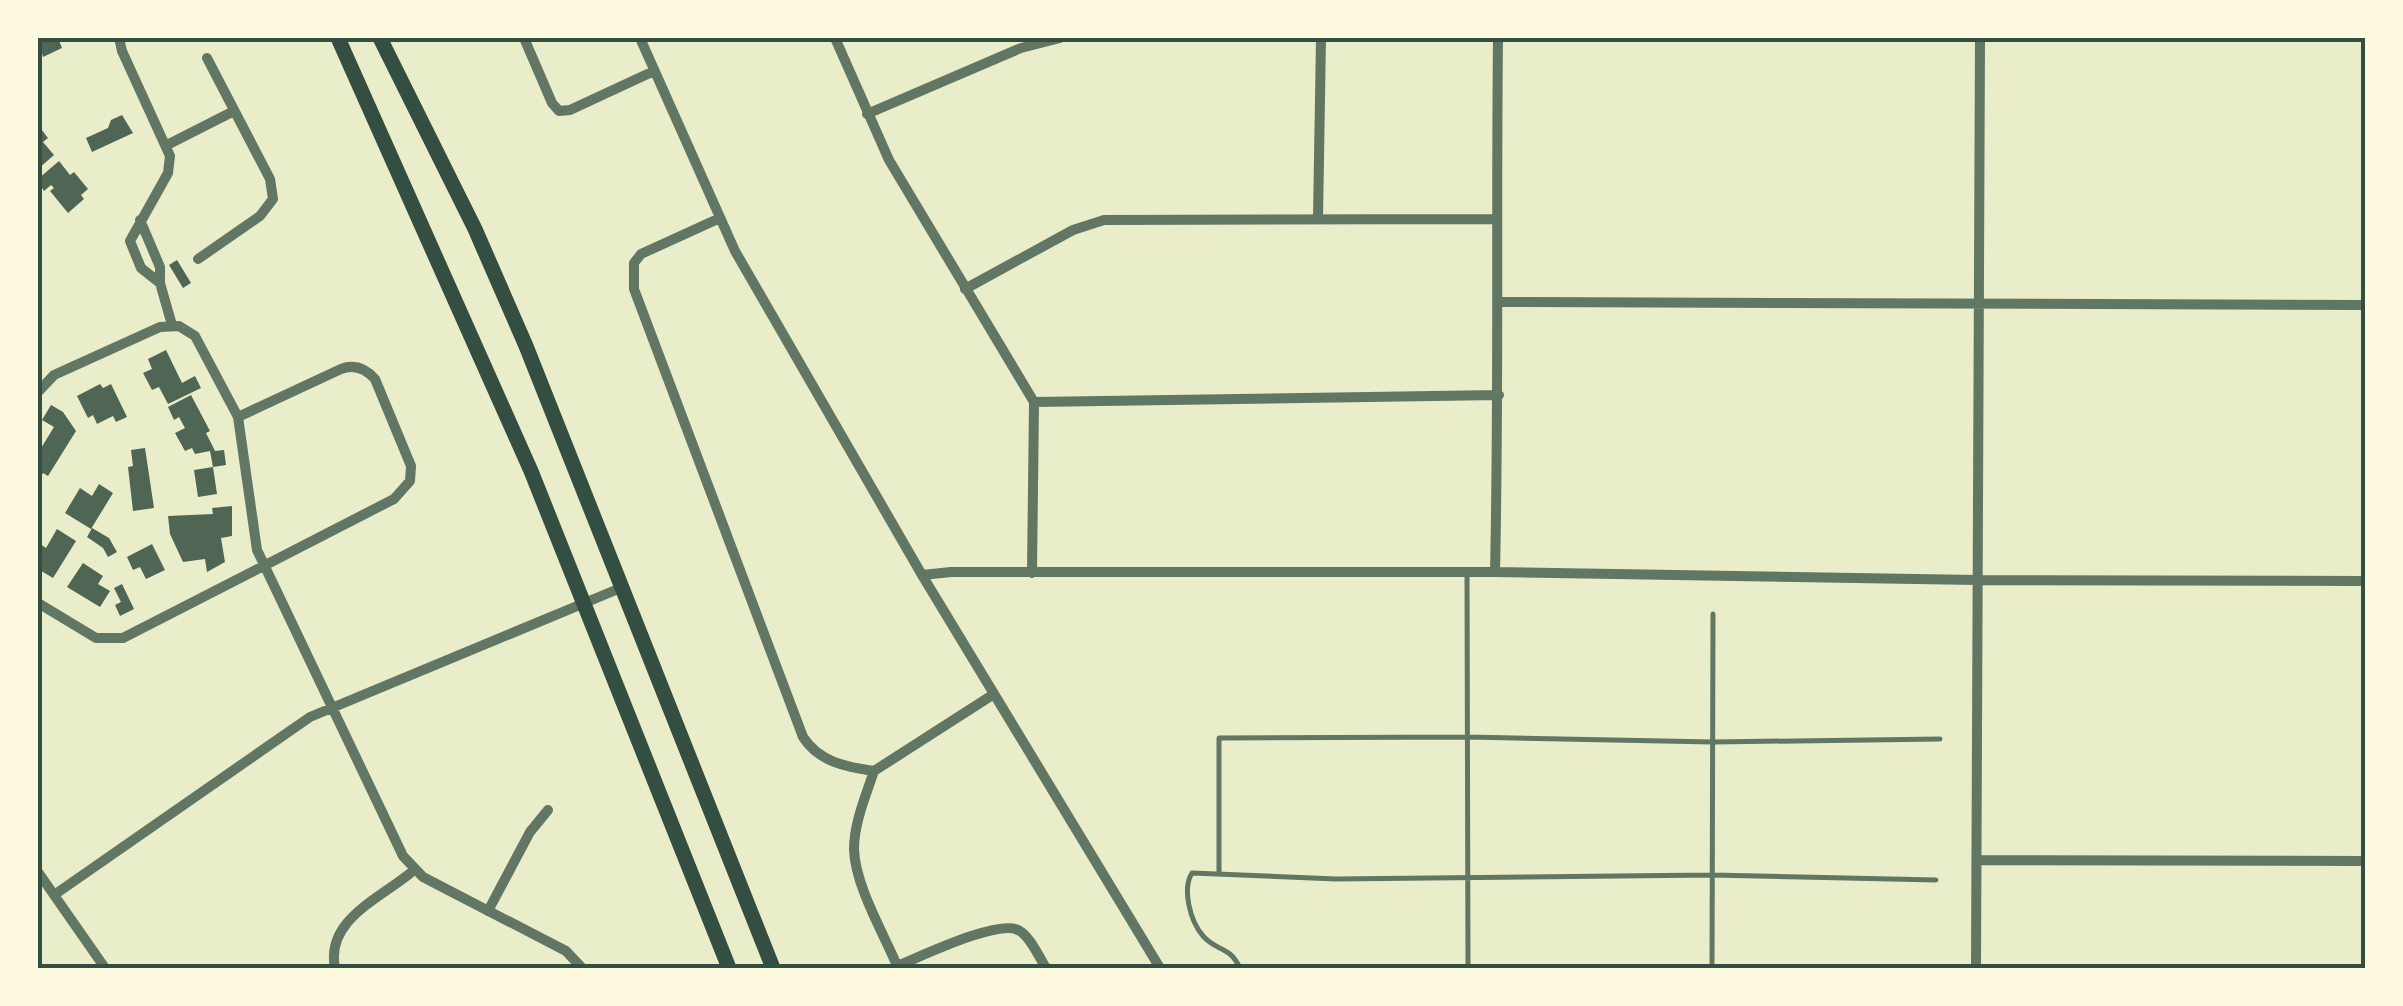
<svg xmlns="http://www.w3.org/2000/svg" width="2403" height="1006" font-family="'PT Serif',serif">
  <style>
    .building { fill: #4f6655 }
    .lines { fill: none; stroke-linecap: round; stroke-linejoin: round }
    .service { stroke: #617663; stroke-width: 5 }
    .minor { stroke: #617663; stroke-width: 10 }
    .secondary { stroke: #344e41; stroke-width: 15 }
    .neatline { fill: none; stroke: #344e41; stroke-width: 4 }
  </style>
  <rect width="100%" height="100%" fill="#e9edc9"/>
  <path class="building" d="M38,38H58L62,48L43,57Z
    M122,115L133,133L92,152L86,138L108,128L111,120Z
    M38,125L48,138L43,142L54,155L38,169Z
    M59,161L70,175L74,172L88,189L81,195L84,199L68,213L50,191L54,188L51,185L44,191L38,182V179Z
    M177,260L191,283L183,288L169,265Z
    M166,350L182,383L195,376L201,388L168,404L159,387L152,390L143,373L152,369L148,359Z
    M100,384L103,388L111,384L127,417L116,422L113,416L97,424L93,415L88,418L77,396Z
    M191,395L210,431L206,433L215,451L224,450L226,465L213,467L210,451L195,454L192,448L185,451L175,433L185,428L179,417L174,420L168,407Z
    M51,405L63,412L76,431L48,476L43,473L38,482V453L54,427L42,420Z
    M145,448L154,508L133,511L128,467L133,466L131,450Z
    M213,467L217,494L198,497L194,470Z
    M99,484L113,493L91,529L65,513L80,488L92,496Z
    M232,506V536L221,538L225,562L207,572L205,559L183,562L170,534L168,516L213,514L212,508Z
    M92,528L109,538L117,552L108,557L103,548L87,537Z
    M57,529L76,541L53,578L38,569V549L40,544L46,548Z
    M152,544L165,570L146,579L140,567L133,570L127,557Z
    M83,563L103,576L98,584L110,591L100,607L67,587Z
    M122,584L134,609L120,616L115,605L121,602L114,588Z"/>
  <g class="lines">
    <path class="service" d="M1467,572L1468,968
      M1219,873V738L1468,737L1713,742L1940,739
      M1240,968C1229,945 1217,952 1203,936C1190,921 1182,889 1192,873L1336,879L1712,875L1936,880
      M1712,968L1713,614"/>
    <path class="minor" d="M119,38L122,51L170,156L168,173L130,241L141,268L160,283
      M524,38L552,103L559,111L570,110L654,71
      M640,38L735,251L922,575L1160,968
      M835,38L889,160L1034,402L1032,573
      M867,114L1021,48L1060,38
      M167,145L234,111
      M720,218L641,254L634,263V289L803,737C819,762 846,767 874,771L994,694
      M1318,218L1321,38
      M140,220L160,267V283L172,325
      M198,259L260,216L273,199L270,179L207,58
      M965,289L1073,230L1104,220L1496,219
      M1499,302L2366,305
      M38,392L54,375L160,327L179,326L195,336L238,417L257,550L403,856L423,877L566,951L582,968
      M1034,402L1499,395
      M1495,572C1499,394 1496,216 1498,38
      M922,575L951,572H1495L1977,580L2366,581
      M38,603L96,638H123L394,499L410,481L411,466L375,379C365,368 354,364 341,369L238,417
      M874,771C866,795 854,823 854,849C855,886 884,934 898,968
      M1977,860L2366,861
      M38,872L105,968
      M54,895L310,717L623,587
      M488,911L530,832L548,810
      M897,966C920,957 998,919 1018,930C1030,936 1039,957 1046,968
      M335,968C325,919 382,898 414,870
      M1976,968L1980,38"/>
    <path class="secondary" d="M338,38L531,471L729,968
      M380,38L475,229L526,346L773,968"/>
  </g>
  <rect width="2403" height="1006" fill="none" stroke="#fefae0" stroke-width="80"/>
  <rect x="40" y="40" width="2323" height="926" class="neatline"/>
</svg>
